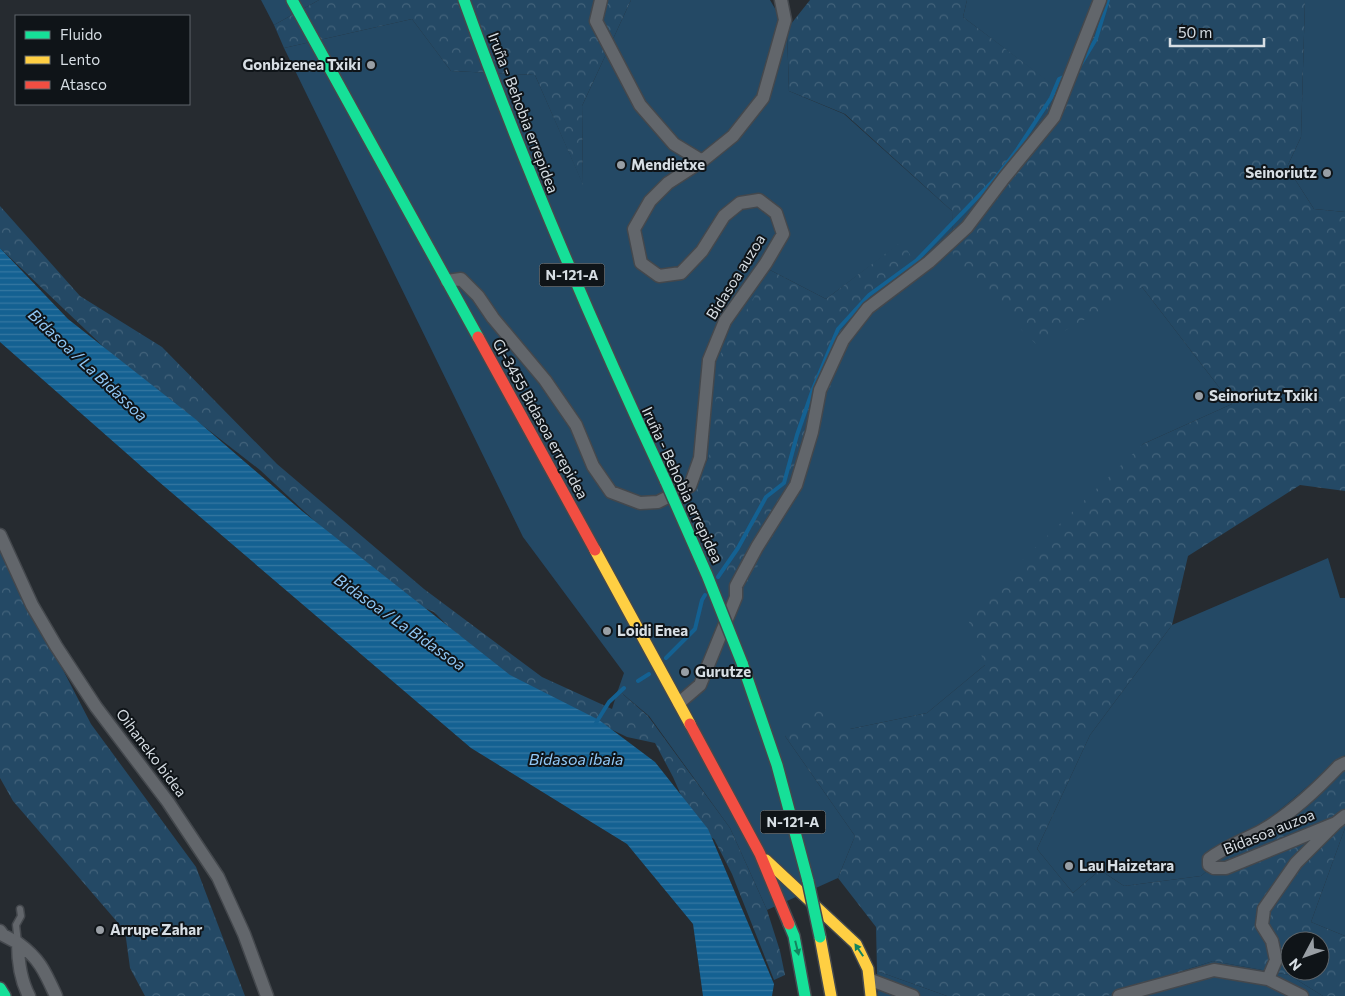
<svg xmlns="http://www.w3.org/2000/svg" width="1345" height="996" font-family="Commissioner,sans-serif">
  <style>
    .grass { fill: #244965; fill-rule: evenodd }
    .forest { fill: url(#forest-crowns); fill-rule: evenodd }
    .water { fill: url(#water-rules) }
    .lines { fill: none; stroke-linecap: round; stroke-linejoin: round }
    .stream { stroke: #146192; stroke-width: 4 }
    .lane-casing { stroke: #44484d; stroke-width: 9 }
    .street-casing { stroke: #44484d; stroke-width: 15 }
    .fast-casing { stroke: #44484d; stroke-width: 14 }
    .slow-casing { stroke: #44484d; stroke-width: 14 }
    .jam-casing { stroke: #44484d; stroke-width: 14 }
    .lane { stroke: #62666b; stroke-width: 6 }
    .street { stroke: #62666b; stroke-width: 12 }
    .fast { stroke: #16e098; stroke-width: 11 }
    .slow { stroke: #ffcf43; stroke-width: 11 }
    .jam { stroke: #f24e42; stroke-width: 11 }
    .fast-bridge-casing { stroke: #44484d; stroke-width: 14; stroke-linecap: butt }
    .fast-bridge { stroke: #16e098; stroke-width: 11 }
    .oneway { fill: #13845e }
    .poi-dot { fill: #999fa5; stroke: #0f1418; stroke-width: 2 }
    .labels { text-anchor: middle; stroke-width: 4; stroke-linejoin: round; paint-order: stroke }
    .shield { fill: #0f1418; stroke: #9ba1a7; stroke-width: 1 }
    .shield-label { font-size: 14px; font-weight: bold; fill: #d7dee4 }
    .poi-label { font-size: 15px; font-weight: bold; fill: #d7dee4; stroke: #0f1418; text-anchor: start }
    .street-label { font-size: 15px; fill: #d7dee4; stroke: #0f1418 }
    .water-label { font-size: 16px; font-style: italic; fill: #91c8f6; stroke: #0f1418 }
  </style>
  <defs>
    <pattern id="forest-crowns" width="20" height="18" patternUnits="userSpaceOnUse" patternTransform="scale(1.25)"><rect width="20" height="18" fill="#244965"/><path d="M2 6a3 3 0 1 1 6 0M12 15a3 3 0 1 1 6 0" fill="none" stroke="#43637b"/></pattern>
    <pattern id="water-rules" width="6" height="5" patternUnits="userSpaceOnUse" patternTransform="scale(1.25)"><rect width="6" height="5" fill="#146192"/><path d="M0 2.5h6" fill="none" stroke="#3577a1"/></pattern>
  </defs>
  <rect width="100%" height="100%" fill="#262b30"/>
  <path class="grass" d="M261,0H319L274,25Z
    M631,0H770L787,29L789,91L844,114L952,211L954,263L1142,287L1232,404L1143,444L985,665L927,713L850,729L785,736L855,836L838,878L767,910L730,828L649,716L618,690L624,673L523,537L284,48L412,19L451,71L535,75L583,184L582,106ZM902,242L840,350L689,495L709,457L770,270L826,299Z
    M967,0H1097L1063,93L963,17Z
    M1305,0H1345V212L1314,209L1287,167L1301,137Z
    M1328,558L1340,598H1345V755L1201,876L1124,886L1100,870L1073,893L1037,849L1090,735L1172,625Z
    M1345,828V936L1311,922Z
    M1213,961L1289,975L1323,996H1105Z
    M877,971L947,996H878Z"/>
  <path class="forest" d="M319,0H631L582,106L583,185L535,75L451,71L412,19L284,48L274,25Z
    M810,0H967L963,17L1063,92L1097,0H1305L1301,137L1287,167L1314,209L1345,212V491L1300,485L1188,556L1172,625L1090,735L1037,849L1073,893L1100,870L1124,886L1201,876L1345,755V828L1311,922L1345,936V996H1323L1289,975L1213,961L1105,996H947L877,971L876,927L838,878L855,836L785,736L823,702L850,729L927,713L985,665L966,614L1143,444L1232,404L1142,287L1038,346L953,263L952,211L845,114L789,91L787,29ZM1290,941H1320V971H1290Z
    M0,206L80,296L162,347L277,464L424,589L542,677L612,709L618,690L648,716L730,828L767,910L780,951L785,975L774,980L732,874L714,839L696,829L673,777L655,743L627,737L561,705L485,664L434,612L395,596L260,470L111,354L0,248Z
    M902,241L922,275L840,350L811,461L739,603L689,495L709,457L721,353L770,270L826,299Z
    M0,548L91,724L196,867L245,996H145L130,968L125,931L13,801L0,778Z"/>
  <path class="water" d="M0,248L68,319L194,418L302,511L510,675L599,720L655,762L708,829L774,984L772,996H703L693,924L627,844L471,748L158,481L0,342Z"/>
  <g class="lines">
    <path class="stream" d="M1081,64L1096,39L1108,0
      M718,577L738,548L766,497L784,483L797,435L813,389L838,329L869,295L917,260L995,179L1017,150L1051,98L1059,79L1066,76
      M666,658L695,629L702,600L705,595
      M638,681L649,674
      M596,723L609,702L624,688"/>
    <defs>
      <path id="lane" d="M18,943L16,925L21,916L20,909"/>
      <path id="street" d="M601,0L596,21L640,105L674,144L702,161
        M447,281L461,279L478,296L493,318L545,380L576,425L593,466L611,492L640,503L658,502L690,486L700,458L709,360L725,321L766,263L783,234L776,213L759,200L740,203L724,216L702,251L681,273L659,276L641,263L634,229L650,201L668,183L702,161L733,136L763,98L785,20L781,0
        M0,535L32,605L56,646L96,707L168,802L218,877L244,934L267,996
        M679,703L700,685L736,597V586L757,547L796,485L812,432L820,390L843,340L868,308L929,262L967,227L1004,178L1054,117L1100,0
        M1336,823L1226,868H1214L1209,865V859C1226,846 1245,840 1263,830C1292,813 1316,790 1339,766L1345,763
        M0,931L3,935L18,943C18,962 20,979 29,996
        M18,943C40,959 45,972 56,996
        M1268,979L1276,960L1272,941L1262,925L1264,909L1296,863L1336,823L1345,816
        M871,980L913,996
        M1119,996L1214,970L1268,979L1302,996"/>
      <path id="fast" d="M292,0L478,337
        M464,0C523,164 592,324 666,482
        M742,663L777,765L808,881
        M789,924L794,936L805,996
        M0,988L5,996"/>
      <path id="slow" d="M595,550L690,724
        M766,860L856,944L868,969L871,996
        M820,937L831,996"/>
      <path id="jam" d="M478,337L595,550
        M690,724L760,854L789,924"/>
    </defs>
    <use href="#lane" class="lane-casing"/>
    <use href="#street" class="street-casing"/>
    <use href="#fast" class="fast-casing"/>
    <use href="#slow" class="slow-casing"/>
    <use href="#jam" class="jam-casing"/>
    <use href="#lane" class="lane"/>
    <use href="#street" class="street"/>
    <use href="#fast" class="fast"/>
    <use href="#slow" class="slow"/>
    <use href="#jam" class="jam"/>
    <defs>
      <path id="fast-bridge" d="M666,482L707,575L742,663
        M808,881L820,937"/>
    </defs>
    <use href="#fast-bridge" class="fast-bridge-casing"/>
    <use href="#fast-bridge" class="fast-bridge"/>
  </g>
  <defs><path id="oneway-solid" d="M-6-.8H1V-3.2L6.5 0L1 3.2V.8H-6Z" transform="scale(1.25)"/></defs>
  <g class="oneway">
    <use href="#oneway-solid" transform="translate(797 948) rotate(76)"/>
    <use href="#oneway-solid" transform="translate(859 950) rotate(-124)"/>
  </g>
  <g class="poi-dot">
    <circle cx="371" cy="65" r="5"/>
    <circle cx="621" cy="165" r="5"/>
    <circle cx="1327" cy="173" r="5"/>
    <circle cx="1199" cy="396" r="5"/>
    <circle cx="607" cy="631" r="5"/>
    <circle cx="685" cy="672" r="5"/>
    <circle cx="1069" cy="866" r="5"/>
    <circle cx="100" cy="930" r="5"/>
  </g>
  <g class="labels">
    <g class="shield">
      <rect x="539.5" y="263.5" width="65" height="23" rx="4"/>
      <rect x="760.5" y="810.5" width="65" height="23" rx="4"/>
    </g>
    <g class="shield-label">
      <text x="572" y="280">N-121-A</text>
      <text x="793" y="827">N-121-A</text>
    </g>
    <g class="poi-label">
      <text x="361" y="70" text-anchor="end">Gonbizenea Txiki</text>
      <text x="631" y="170">Mendietxe</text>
      <text x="1317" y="178" text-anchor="end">Seinoriutz</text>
      <text x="1209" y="401">Seinoriutz Txiki</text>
      <text x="617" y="636">Loidi Enea</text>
      <text x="695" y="677">Gurutze</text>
      <text x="1079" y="871">Lau Haizetara</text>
      <text x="110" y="935">Arrupe Zahar</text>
    </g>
    <g class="street-label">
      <text transform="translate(523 113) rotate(69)" y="5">Iruña - Behobia errepidea</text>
      <text transform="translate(736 277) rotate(-58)" y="5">Bidasoa auzoa</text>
      <text transform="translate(540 419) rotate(61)" y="5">GI-3455 Bidasoa errepidea</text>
      <text transform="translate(682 485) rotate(65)" y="5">Iruña - Behobia errepidea</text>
      <text transform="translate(151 753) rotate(53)" y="5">Oihaneko bidea</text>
      <text transform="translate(1269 832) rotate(-22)" y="5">Bidasoa auzoa</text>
    </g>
    <g class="water-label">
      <text transform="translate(88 365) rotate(43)" y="6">Bidasoa / La Bidassoa</text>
      <text transform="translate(400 622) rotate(35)" y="6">Bidasoa / La Bidassoa</text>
      <text x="576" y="765">Bidasoa ibaia</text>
    </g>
  </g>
  <rect x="15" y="15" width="175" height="90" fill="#0f1418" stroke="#5f656a"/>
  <rect x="25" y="31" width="25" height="8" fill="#16e098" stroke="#5f656a"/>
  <text x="60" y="40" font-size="15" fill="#d7dee4">Fluido</text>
  <rect x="25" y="56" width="25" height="8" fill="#ffcf43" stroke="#5f656a"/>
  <text x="60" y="65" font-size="15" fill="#d7dee4">Lento</text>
  <rect x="25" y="81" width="25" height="8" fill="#f24e42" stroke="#5f656a"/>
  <text x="60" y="90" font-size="15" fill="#d7dee4">Atasco</text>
  <g transform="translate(1305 956) rotate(229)"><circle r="24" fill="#0f1418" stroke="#5f656a"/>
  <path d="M0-4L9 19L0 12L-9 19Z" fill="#999fa5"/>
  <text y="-8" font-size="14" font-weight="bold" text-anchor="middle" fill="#d7dee4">N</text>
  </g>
  <path d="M1170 38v8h94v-8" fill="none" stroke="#d7dee4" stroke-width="2.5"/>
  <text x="1178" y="38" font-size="15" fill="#d7dee4" stroke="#0f1418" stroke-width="4" paint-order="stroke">50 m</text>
</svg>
